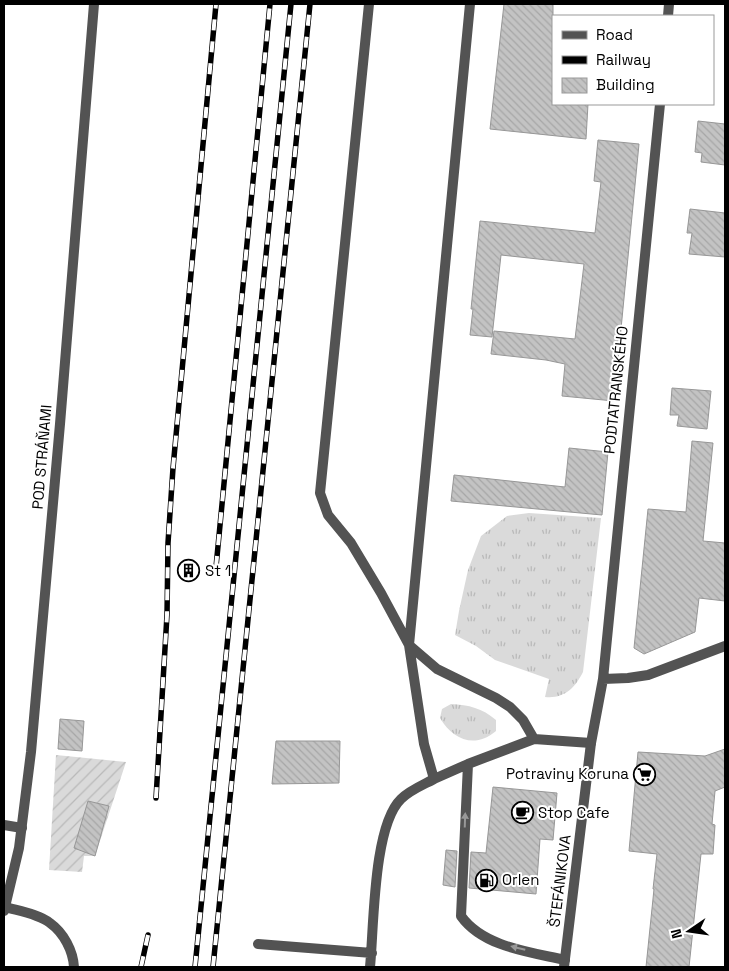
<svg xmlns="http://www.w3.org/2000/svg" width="729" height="971" font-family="'Space Grotesk',sans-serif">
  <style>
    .grass { fill: url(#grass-tufts) }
    .garden { fill: url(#garden-furrows) }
    .building { fill: url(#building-back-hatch); stroke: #979797 }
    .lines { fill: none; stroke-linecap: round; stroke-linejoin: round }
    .service { stroke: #535353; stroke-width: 10 }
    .minor { stroke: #535353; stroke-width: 10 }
    .tertiary { stroke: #535353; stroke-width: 10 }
    .rail-casing { stroke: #000; stroke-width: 5.5 }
    .rail { stroke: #fff; stroke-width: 4; stroke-dasharray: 11; stroke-linecap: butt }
    .oneway { fill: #989898 }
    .labels { text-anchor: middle; stroke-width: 4; stroke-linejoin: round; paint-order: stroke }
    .street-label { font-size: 15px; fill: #000; stroke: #fff }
    .poi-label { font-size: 15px; fill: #000; stroke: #fff; text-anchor: start }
  </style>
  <defs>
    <pattern id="grass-tufts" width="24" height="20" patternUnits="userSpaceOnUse" patternTransform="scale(1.25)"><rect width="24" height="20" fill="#dadada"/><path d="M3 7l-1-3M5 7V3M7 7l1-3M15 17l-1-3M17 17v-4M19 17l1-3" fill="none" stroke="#b9b9b9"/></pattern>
    <pattern id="garden-furrows" width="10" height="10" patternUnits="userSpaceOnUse" patternTransform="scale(1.25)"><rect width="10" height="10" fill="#dadada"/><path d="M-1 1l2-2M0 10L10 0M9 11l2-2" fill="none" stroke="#b9b9b9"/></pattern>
    <pattern id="building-back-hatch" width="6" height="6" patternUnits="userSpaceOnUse" patternTransform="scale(1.25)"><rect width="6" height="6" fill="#c3c3c3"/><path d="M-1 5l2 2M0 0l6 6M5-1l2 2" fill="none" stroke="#a6a6a6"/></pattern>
  </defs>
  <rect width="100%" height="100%" fill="#fff"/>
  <path class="grass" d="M529,513L601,518L583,672C575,688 564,699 545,697L549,679L495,660L476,646L455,635L459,611L468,570L481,536L507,516Z
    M451,704C469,705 482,708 496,720V731C475,749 453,740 440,718L442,709Z"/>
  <path class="garden" d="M56,755L126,762L95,856H84L82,872L49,870Z"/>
  <path class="building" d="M504,4H553V104H588L586,139L490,129Z
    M698,121L725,124V165L701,162L702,153L695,152Z
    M598,140L639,144L614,401L562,396L565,364L546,360L491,354L494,331L575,339L584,264L501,255L492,337L470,335L473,309H471L480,221L595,233L601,182L594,181Z
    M690,209L725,213V257L689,254L692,233H687Z
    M672,388L711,391L707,429L677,426L679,415H670Z
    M692,441L713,443L703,541L725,543V601L699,598L695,632L644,654L634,648L648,509L686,512Z
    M569,448L608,452L602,515L451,501L454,475L565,487Z
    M60,719L84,721L82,751L58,749Z
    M276,741H340L339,783L272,784Z
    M725,749V787L715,791L712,824L715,825L713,854H701L689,967H646L654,889H653L657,854L629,851L638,752L705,756Z
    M493,787L557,793L553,840L540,839L536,894L469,888L471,852L486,853Z
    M88,801L109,806L95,856L74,848Z
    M446,850L457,851L455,887L443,885Z"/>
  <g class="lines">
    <path class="service" d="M369,4L320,493L328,515L351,543L381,593L409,645L437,669L496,698L510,707L523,720L534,739
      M470,4L409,645L424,744L434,779L468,764L534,739L591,743
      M468,764L461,916C483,947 530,952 565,960
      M4,825L22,828
      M5,907C19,911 39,914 50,923C64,933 73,951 74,967
      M258,944L372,953
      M370,967C374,927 373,826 401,799C410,790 423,785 434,779"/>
    <path class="minor" d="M668,16L669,4
      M603,679L628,678L648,675L725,646
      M564,967L591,743L603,679L660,104"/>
    <path class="tertiary" d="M4,911L19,848L31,752L60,424L94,4"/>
    <defs>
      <path id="rail" d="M216,567L270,4
        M156,798L167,615L168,543L173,468L216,4
        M141,967L148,935
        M195,967L291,4
        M213,967L310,4"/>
    </defs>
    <use href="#rail" class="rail-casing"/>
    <use href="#rail" class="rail"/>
  </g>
  <defs><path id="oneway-solid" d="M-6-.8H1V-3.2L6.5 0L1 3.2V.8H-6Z" transform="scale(1.25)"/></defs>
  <g class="oneway">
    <use href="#oneway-solid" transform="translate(465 820) rotate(-88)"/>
    <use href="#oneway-solid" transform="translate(518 948) rotate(-166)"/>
  </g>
  <defs>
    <symbol id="building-ring" viewBox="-11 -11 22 22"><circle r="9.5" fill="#fff" stroke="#000" stroke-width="1.5"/><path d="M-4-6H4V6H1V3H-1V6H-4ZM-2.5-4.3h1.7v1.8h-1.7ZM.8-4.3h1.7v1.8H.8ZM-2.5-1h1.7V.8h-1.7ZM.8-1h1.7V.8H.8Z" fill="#000"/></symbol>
    <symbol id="supermarket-ring" viewBox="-11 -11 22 22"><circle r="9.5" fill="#fff" stroke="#000" stroke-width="1.5"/><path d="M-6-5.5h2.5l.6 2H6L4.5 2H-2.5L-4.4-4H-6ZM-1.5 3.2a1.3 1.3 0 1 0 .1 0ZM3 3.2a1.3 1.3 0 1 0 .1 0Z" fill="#000"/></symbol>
    <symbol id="cafe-ring" viewBox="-11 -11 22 22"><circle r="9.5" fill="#fff" stroke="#000" stroke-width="1.5"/><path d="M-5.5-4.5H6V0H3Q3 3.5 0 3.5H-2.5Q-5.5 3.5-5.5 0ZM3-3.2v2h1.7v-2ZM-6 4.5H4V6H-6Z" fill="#000"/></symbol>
    <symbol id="fuel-ring" viewBox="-11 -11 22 22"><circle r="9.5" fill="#fff" stroke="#000" stroke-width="1.5"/><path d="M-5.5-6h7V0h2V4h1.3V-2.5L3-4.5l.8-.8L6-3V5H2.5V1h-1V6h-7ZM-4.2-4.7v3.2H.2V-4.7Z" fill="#000"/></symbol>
  </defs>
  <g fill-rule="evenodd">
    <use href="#building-ring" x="176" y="558" width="25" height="25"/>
    <use href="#supermarket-ring" x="632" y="762" width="25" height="25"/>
    <use href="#cafe-ring" x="510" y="800" width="25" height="25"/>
    <use href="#fuel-ring" x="474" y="868" width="25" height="25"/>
  </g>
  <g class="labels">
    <g class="street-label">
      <text transform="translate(616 390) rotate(-84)" y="5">PODTATRANSKÉHO</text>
      <text transform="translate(42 457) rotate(-85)" y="5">POD STRÁŇAMI</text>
      <text transform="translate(560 881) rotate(-83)" y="5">ŠTEFÁNIKOVA</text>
    </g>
    <g class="poi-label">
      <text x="205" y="576">St 1</text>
      <text x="629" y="779" text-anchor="end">Potraviny Koruna</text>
      <text x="538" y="818">Stop Cafe</text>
      <text x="502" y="885">Orlen</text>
    </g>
  </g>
  <rect width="729" height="971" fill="none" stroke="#000000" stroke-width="10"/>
  <rect x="552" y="15" width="162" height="90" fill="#ffffff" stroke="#999999"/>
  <rect x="562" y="31" width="25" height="8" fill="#535353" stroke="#999999"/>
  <text x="596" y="40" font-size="15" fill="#000000">Road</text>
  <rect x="562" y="56" width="25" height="8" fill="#000000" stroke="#999999"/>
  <text x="596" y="65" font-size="15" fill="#000000">Railway</text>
  <rect x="562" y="78" width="25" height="15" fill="url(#building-back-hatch)" stroke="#999999"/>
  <text x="596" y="90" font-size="15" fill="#000000">Building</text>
  <g transform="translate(689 931) rotate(257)" stroke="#ffffff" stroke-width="4" paint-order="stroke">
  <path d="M0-4L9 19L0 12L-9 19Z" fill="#000000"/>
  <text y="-8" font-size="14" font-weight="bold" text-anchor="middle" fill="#000000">N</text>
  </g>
</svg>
